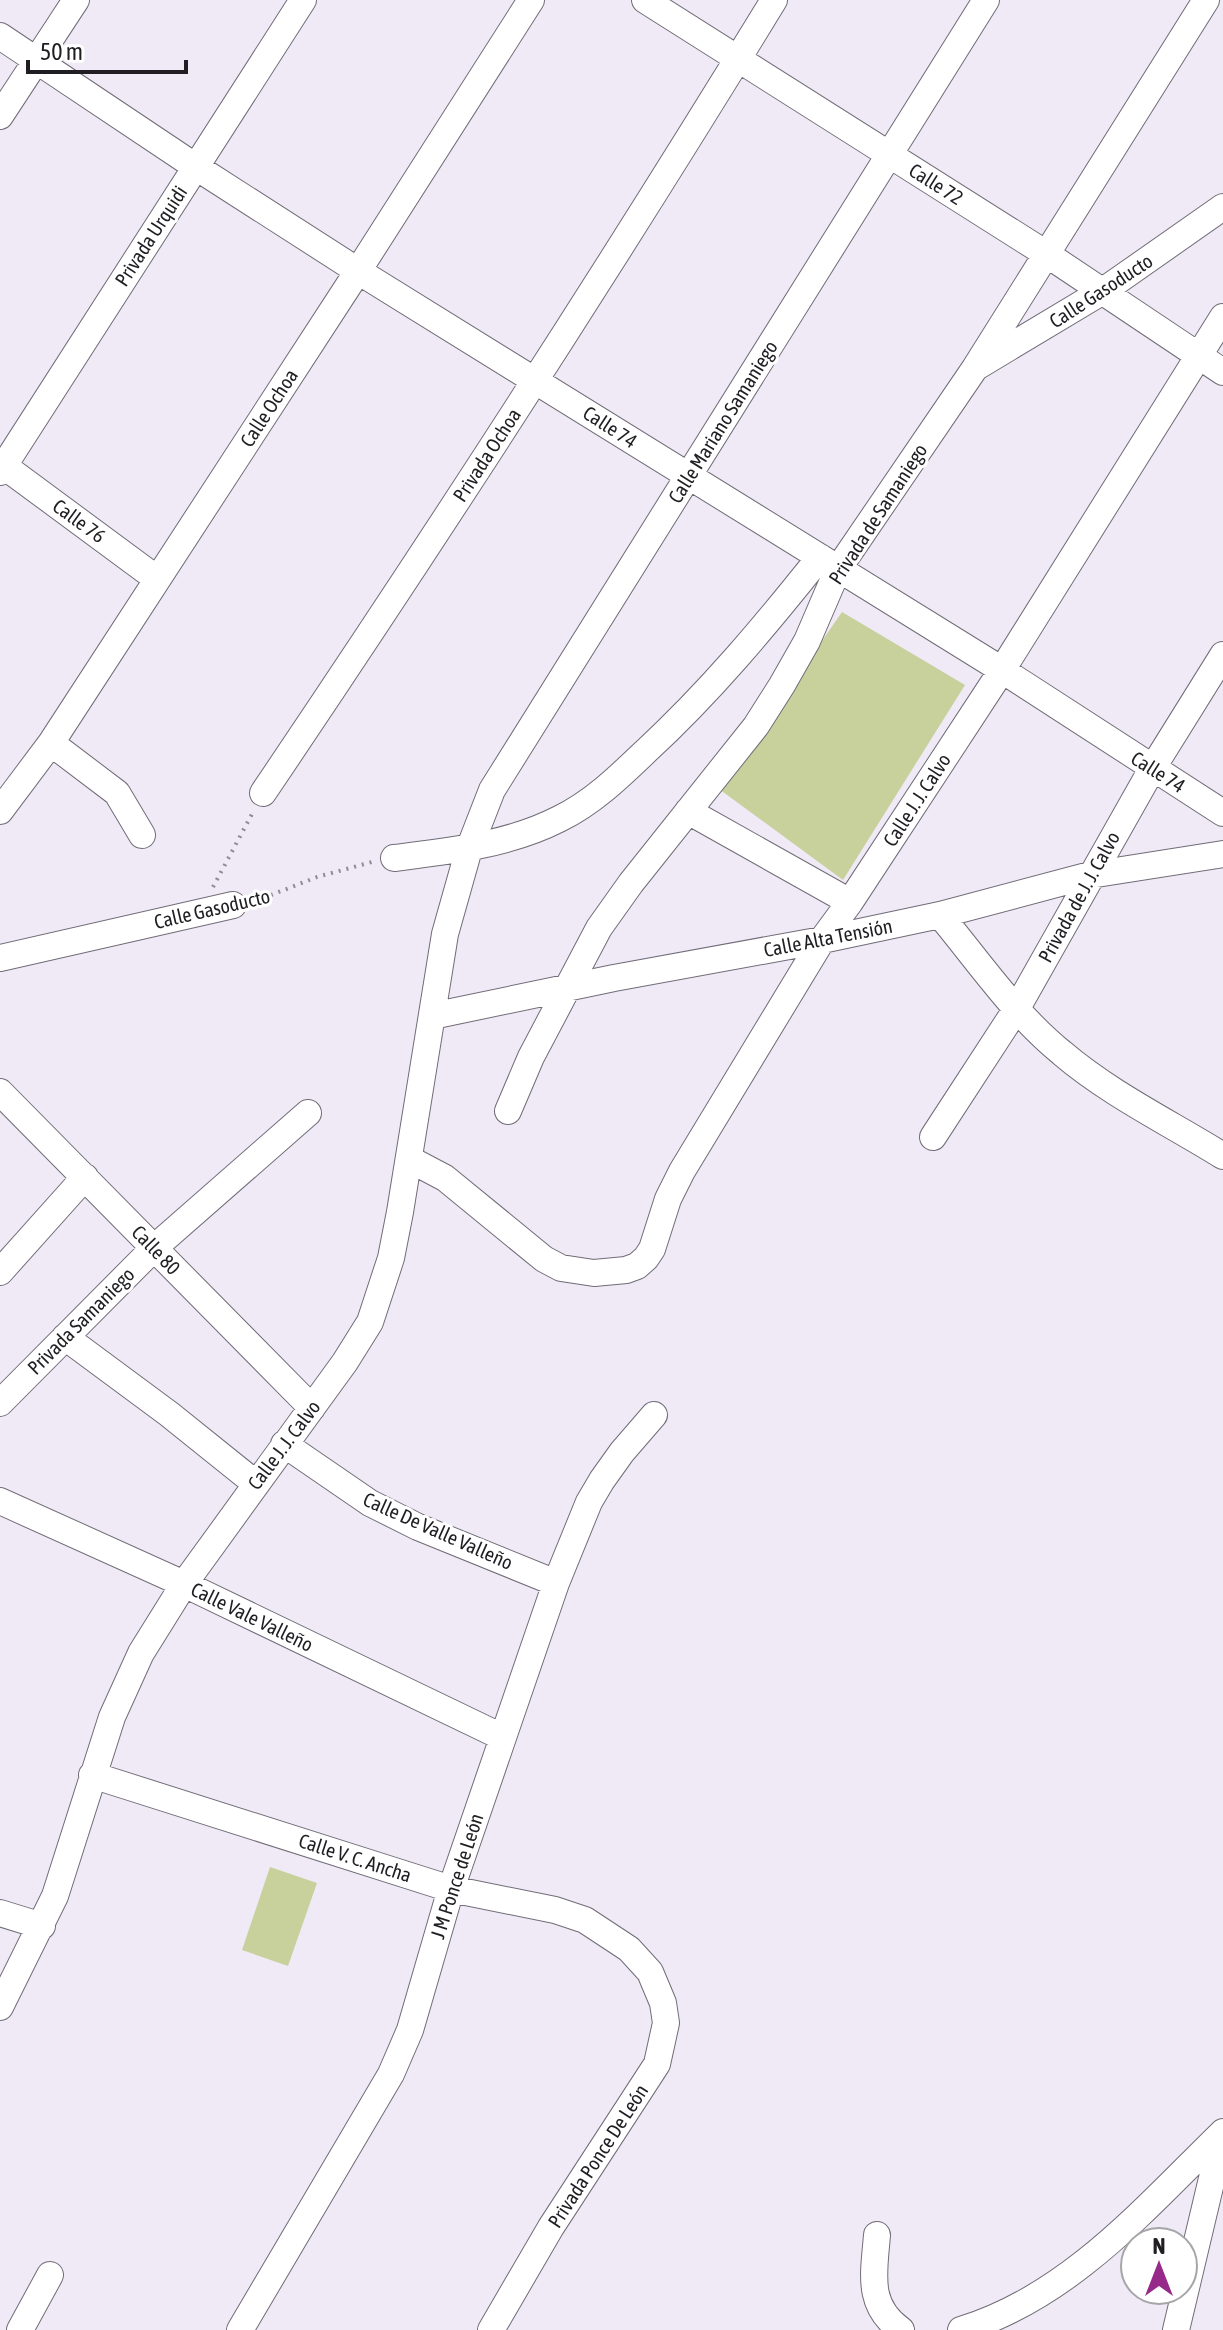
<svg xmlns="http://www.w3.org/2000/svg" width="1223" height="2330" font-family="'Asap Condensed',sans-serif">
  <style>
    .green { fill: #c8d19c }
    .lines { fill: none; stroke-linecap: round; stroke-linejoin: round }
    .minor-casing { stroke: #716c77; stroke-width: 28 }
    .path { stroke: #8f8c94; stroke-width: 4; stroke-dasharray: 2 6; stroke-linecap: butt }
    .minor { stroke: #fff; stroke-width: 26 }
    .labels { text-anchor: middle; stroke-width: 6; stroke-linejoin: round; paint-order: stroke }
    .street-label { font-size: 20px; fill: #201e22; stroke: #fff }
  </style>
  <rect width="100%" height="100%" fill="#efeaf6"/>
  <path class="green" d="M842,612L965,685L843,880L719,789Z
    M270,1867L317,1883L288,1966L242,1950Z"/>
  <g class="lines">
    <defs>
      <path id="minor" d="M645,0L1048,255L1223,372
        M0,36L196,167L358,271L1002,670L1223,813
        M0,116L76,0
        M978,366L1103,291L1223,207
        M0,463L157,579
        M0,472L303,0
        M51,743L117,793L142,835
        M263,793C439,532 610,268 774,0
        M0,811L51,743L358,271L531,0
        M688,811L850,902
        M394,858C450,851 508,845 559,819C592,803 619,777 645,752C710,692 765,626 820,557
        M940,915C979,962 1015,1015 1062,1053C1110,1094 1170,1123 1223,1156
        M0,958L233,905
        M432,1016L614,978L822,940L940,915L1090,875L1223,854
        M0,1092L312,1408
        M508,1111L531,1057L599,928L631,883L756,726L782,685L807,641L838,569L975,368L1206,0
        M933,1137L1017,1008L1152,769L1223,655
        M409,1159L445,1178L544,1259L561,1268L594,1273L626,1270L637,1266L646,1258L652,1249L668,1199L682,1171L822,940L850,902L1002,670L1223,317
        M0,1272L85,1177
        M65,1337L169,1414L255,1483
        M0,1403L154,1248L308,1113
        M284,1444L370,1503L418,1527L556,1583
        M0,1501L184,1584L502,1737
        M92,1775L451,1889L555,1910L585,1920L629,1949L650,1972L663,2003L666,2023L657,2064L551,2227L491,2330
        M0,1913L42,1926
        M0,2007L55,1896L112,1717L141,1653L184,1584L345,1362L370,1322L391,1258L400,1212L445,934L469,849L492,790L986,0
        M877,2235C874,2273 866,2305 901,2330
        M20,2330L50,2275
        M240,2330L391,2074L410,2030L451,1889L556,1583L589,1502L602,1480L622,1452L654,1415
        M961,2330C1069,2297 1144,2209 1222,2133
        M1176,2330L1223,2132"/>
    </defs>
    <use href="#minor" class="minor-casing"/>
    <path class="path" d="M213,887L252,814
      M256,901L317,877L372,862"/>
    <use href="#minor" class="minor"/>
  </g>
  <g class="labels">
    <g class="street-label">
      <text transform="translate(936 184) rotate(32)" y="7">Calle 72</text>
      <text transform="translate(151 236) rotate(-57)" y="7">Privada Urquidi</text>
      <text transform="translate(1101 291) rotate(-33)" y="7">Calle Gasoducto</text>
      <text transform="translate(269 408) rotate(-57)" y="7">Calle Ochoa</text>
      <text transform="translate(723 422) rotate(-58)" y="7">Calle Mariano Samaniego</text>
      <text transform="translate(610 427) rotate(33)" y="7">Calle 74</text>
      <text transform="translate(487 455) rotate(-57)" y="7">Privada Ochoa</text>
      <text transform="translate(878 514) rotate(-57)" y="7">Privada de Samaniego</text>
      <text transform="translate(79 521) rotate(36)" y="7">Calle 76</text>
      <text transform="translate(1158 772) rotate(32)" y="7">Calle 74</text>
      <text transform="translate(917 800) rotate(-57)" y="7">Calle J. J. Calvo</text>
      <text transform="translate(1079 897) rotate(-61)" y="7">Privada de J. J. Calvo</text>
      <text transform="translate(212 909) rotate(-13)" y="7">Calle Gasoducto</text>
      <text transform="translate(828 938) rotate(-11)" y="7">Calle Alta Tensión</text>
      <text transform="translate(156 1250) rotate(46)" y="7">Calle 80</text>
      <text transform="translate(81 1321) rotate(-45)" y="7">Privada Samaniego</text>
      <text transform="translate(284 1445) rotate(-53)" y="7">Calle J. J. Calvo</text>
      <text transform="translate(438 1531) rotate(24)" y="7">Calle De Valle Valleño</text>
      <text transform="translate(252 1617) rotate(26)" y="7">Calle Vale Valleño</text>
      <text transform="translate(355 1858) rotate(18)" y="7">Calle V. C. Ancha</text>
      <text transform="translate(457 1876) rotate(-72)" y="7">J M Ponce de León</text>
      <text transform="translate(598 2156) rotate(-57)" y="7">Privada Ponce De León</text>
    </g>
  </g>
  <g transform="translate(1159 2266)"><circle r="38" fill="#ffffff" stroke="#a6a5a7" stroke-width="2"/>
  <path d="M0-6L14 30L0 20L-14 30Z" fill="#962989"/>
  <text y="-12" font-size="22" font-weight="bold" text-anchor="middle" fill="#201e22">N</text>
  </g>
  <path d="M28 60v12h158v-12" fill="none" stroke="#201e22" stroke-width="4"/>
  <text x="40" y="60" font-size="24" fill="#201e22" stroke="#ffffff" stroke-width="6" paint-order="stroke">50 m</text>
</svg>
